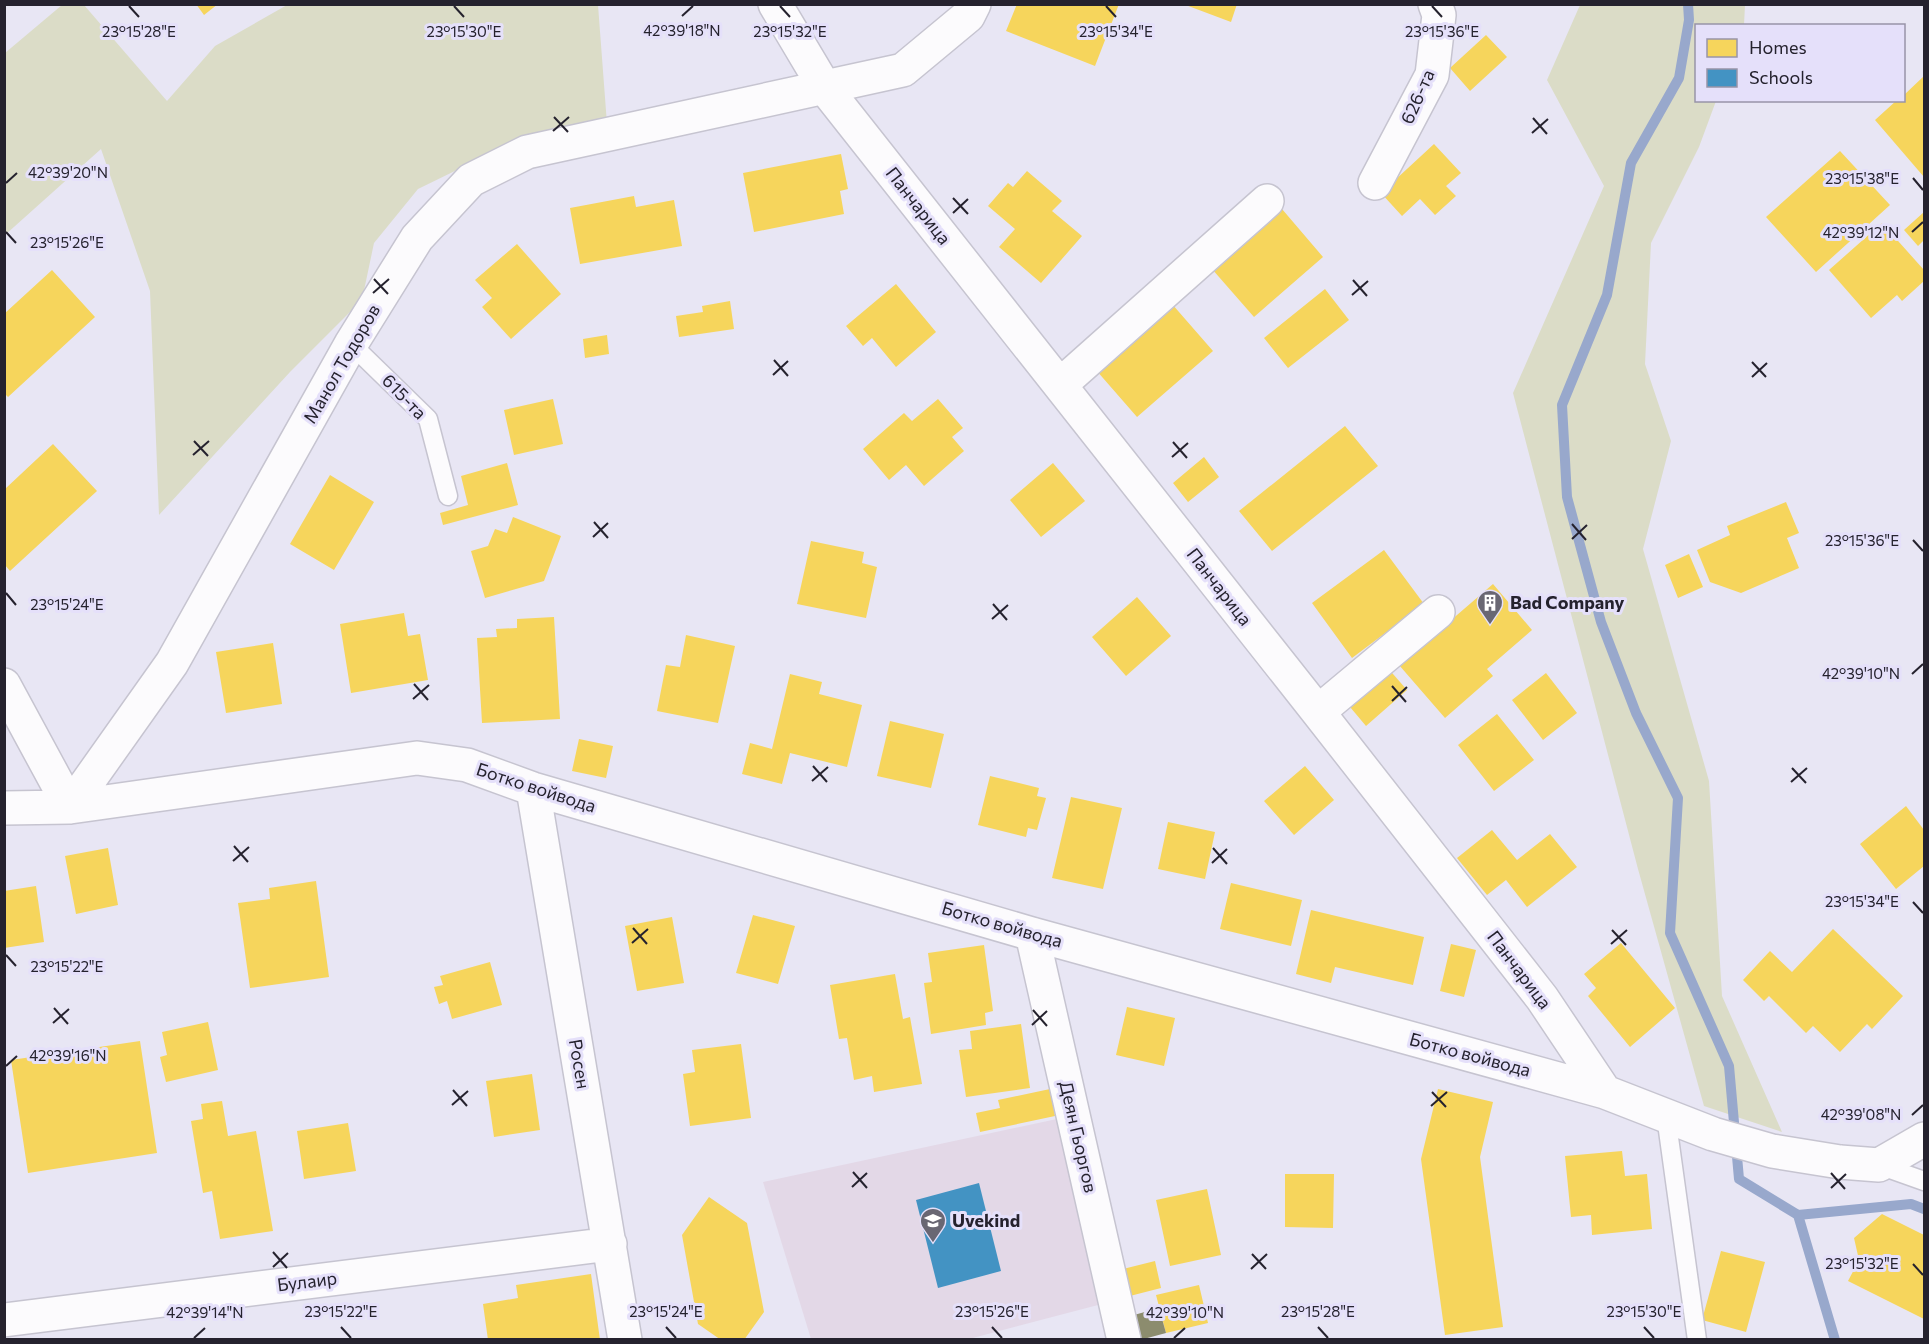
<svg xmlns="http://www.w3.org/2000/svg" width="1929" height="1344" font-family="Commissioner,sans-serif">
  <style>
    .education { fill: #e3d8e7 }
    .green { fill: #dbdcc7 }
    .homes { fill: #f6d55c }
    .schools { fill: #4393c3 }
    .industry { fill: #8c8c6e }
    .lines { fill: none; stroke-linecap: round; stroke-linejoin: round }
    .stream { stroke: #98a8cc; stroke-width: 10 }
    .service-casing { stroke: #c6c4d0; stroke-width: 21 }
    .minor-casing { stroke: #c6c4d0; stroke-width: 36 }
    .service { stroke: #fcfbfd; stroke-width: 18 }
    .minor { stroke: #fcfbfd; stroke-width: 33 }
    .ticks { fill: none; stroke: #25222e; stroke-width: 2 }
    .labels { text-anchor: middle; stroke-width: 6; stroke-linejoin: round; paint-order: stroke }
    .street-label { font-size: 18px; fill: #25222e; stroke: #e5e0fa }
    .poi-label { font-size: 18px; font-weight: bold; fill: #25222e; stroke: #e5e0fa; text-anchor: start }
    .ticks-label { font-size: 15px; text-anchor: middle; fill: #25222e; stroke: #e5e0fa; stroke-width: 6; stroke-linejoin: round; paint-order: stroke }
  </style>
  <rect width="100%" height="100%" fill="#e8e6f4"/>
  <path class="education" d="M1057,1119L1098,1305L969,1339H811L763,1182Z"/>
  <path class="green" d="M62,5H84L167,101L215,46L287,5H598L607,124L504,147L418,189L374,243L362,300L290,372L159,515L150,291L101,149L5,235V53Z
    M1580,5H1745L1744,25L1696,26V100L1716,101L1699,147L1651,243L1645,364L1671,441L1643,549L1709,781L1722,996L1782,1132L1704,1106L1638,869L1513,393L1604,186L1547,80Z"/>
  <path class="homes" d="M196,4H218L204,15Z
    M1017,4H1119L1095,66L1006,31Z
    M1183,4H1237L1231,22Z
    M1486,35L1507,57L1470,91L1450,68Z
    M1924,76V177L1875,120L1897,100H1904V95Z
    M1434,144L1461,173L1446,186L1456,196L1435,215L1420,199L1402,216L1381,193Z
    M1840,151L1890,205L1816,272L1766,217Z
    M841,154L848,189L840,191L844,214L754,232L743,173Z
    M1027,171L1062,201L1052,211L1082,236L1041,283L999,247L1015,229L988,206L1008,183L1013,187Z
    M634,196L636,207L674,200L682,246L580,264L570,208Z
    M1282,209L1323,257L1254,317L1212,269Z
    M1924,212V240L1918,246L1904,230Z
    M1882,223L1924,270V281L1902,301L1897,295L1871,318L1829,270Z
    M517,244L561,294L511,339L482,307L492,298L475,280Z
    M52,270L95,317L8,397L4,393V314Z
    M896,284L936,332L896,367L872,338L863,346L846,326Z
    M1325,289L1349,320L1288,368L1264,338Z
    M730,301L734,329L679,337L676,316L703,312L702,306Z
    M1172,304L1213,351L1137,417L1096,370Z
    M607,335L609,354L585,358L583,339Z
    M553,399L563,444L514,455L504,410Z
    M938,399L963,428L952,437L964,451L924,486L906,465L889,480L863,449L904,413L912,421Z
    M1345,426L1378,466L1272,551L1239,511Z
    M53,444L97,491L10,571L5,565V489Z
    M1204,457L1219,477L1188,502L1173,483Z
    M507,463L518,505L443,525L440,513L468,505L461,476Z
    M1053,463L1085,501L1041,537L1010,500Z
    M330,475L374,502L334,570L290,544Z
    M1786,502L1799,533L1787,538L1799,568L1741,593L1710,582L1697,550L1730,535L1727,526Z
    M513,517L561,536L544,581L485,598L471,551L488,546L495,529L507,533Z
    M811,541L864,552L862,563L877,567L866,618L797,604Z
    M1384,550L1424,604L1352,658L1312,603Z
    M1689,554L1703,587L1678,598L1665,565Z
    M1493,584L1532,630L1487,669L1493,676L1445,718L1399,665Z
    M1137,597L1171,636L1126,676L1092,637Z
    M404,613L408,636L420,634L428,680L351,693L340,624Z
    M554,617L560,719L482,723L477,638L497,637L496,629L517,628V619Z
    M686,635L735,646L718,723L657,711L666,665L680,667Z
    M273,643L282,704L226,713L216,652Z
    M1386,666L1407,690L1366,726L1345,701Z
    M1546,673L1577,713L1543,740L1512,700Z
    M790,674L822,682L819,694L862,705L847,767L790,753L782,784L742,774L750,743L772,749Z
    M1497,714L1534,760L1494,791L1458,745Z
    M890,721L944,734L931,788L877,776Z
    M579,739L613,746L606,778L572,771Z
    M1305,766L1334,800L1294,835L1264,801Z
    M990,776L1039,788L1037,796L1046,798L1037,830L1028,828L1026,837L978,825Z
    M1071,797L1122,808L1103,889L1052,878Z
    M1906,806L1924,830V866L1896,889L1860,844Z
    M1168,822L1215,832L1205,879L1158,869Z
    M1492,830L1517,860L1550,834L1577,867L1527,907L1506,880L1487,895L1457,858Z
    M108,848L118,905L76,914L65,856Z
    M316,881L329,977L250,988L238,903L270,899L269,888Z
    M1231,883L1302,900L1291,946L1220,929Z
    M36,886L44,942L4,948V891Z
    M1311,910L1424,937L1413,985L1335,967L1331,983L1296,974Z
    M753,915L795,926L778,984L736,973Z
    M672,917L684,983L637,991L625,926Z
    M1833,929L1903,996L1872,1029L1867,1024L1840,1052L1813,1026L1806,1033L1769,996L1764,1001L1743,980L1770,951L1792,972Z
    M1621,943L1675,1008L1630,1047L1588,996L1596,988L1584,974Z
    M1451,944L1476,950L1464,997L1440,991Z
    M984,945L993,1011L985,1013L986,1025L931,1034L924,983L932,982L928,953Z
    M490,962L502,1005L452,1019L447,1001L439,1004L434,987L443,985L440,976Z
    M895,974L903,1019L910,1017L922,1084L874,1092L872,1076L854,1080L847,1038L839,1039L830,985Z
    M1127,1007L1175,1018L1164,1066L1116,1055Z
    M208,1022L218,1070L166,1082L160,1057L167,1055L162,1032Z
    M1021,1024L1030,1088L966,1097L959,1050L972,1049L970,1031Z
    M140,1041L157,1153L28,1173L11,1060Z
    M741,1044L751,1118L690,1126L683,1074L695,1072L692,1050Z
    M532,1074L540,1130L494,1137L486,1081Z
    M1050,1089L1055,1116L980,1132L976,1113L1000,1108L998,1100Z
    M1438,1089L1493,1102L1480,1157L1503,1327L1445,1335L1421,1159Z
    M222,1101L228,1136L256,1131L273,1231L220,1239L212,1191L203,1193L191,1121L203,1119L201,1104Z
    M348,1123L356,1171L304,1179L297,1131Z
    M1622,1151L1625,1176L1647,1174L1652,1229L1592,1235L1591,1215L1571,1217L1565,1156Z
    M1285,1174H1334L1333,1228L1285,1227Z
    M1207,1189L1221,1255L1170,1266L1156,1200Z
    M709,1197L747,1223L764,1312L744,1340H721L698,1324L682,1235Z
    M1882,1214L1924,1235V1319L1848,1281L1859,1260L1854,1238Z
    M1721,1251L1765,1262L1746,1332L1702,1320Z
    M1155,1261L1161,1288L1126,1297L1119,1270Z
    M591,1274L600,1340H488L483,1304L518,1298L516,1285Z
    M1199,1285L1208,1323L1166,1333L1156,1295Z"/>
  <path class="schools" d="M979,1183L1001,1271L938,1288L916,1200Z"/>
  <path class="industry" d="M1159,1308L1166,1333L1140,1340L1134,1315Z"/>
  <g class="lines">
    <path class="stream" d="M1688,4L1689,20L1679,78L1631,163L1607,295L1562,405L1567,497L1601,622L1636,713L1678,798L1670,933L1729,1066L1739,1179L1798,1215L1835,1340
      M1798,1215L1911,1204L1924,1209"/>
    <defs>
      <path id="service" d="M351,344L428,419L448,496
        M1666,1116L1697,1340
        M1879,1165L1924,1181"/>
      <path id="minor" d="M775,4L825,88L1318,712L1542,998L1605,1092
        M1375,183L1432,75L1439,15L1435,4
        M1060,385L1267,201
        M4,685L70,807
        M1318,712L1438,612
        M533,789L625,1340
        M70,807L172,663L351,344L417,238L471,180L527,152L903,70L968,16L974,4
        M4,808L70,807L417,758L467,765L533,789L1032,934L1605,1092L1713,1134L1772,1151L1840,1162L1879,1165L1924,1139
        M1032,934L1124,1340
        M4,1320L610,1244"/>
    </defs>
    <use href="#service" class="service-casing"/>
    <use href="#minor" class="minor-casing"/>
    <use href="#service" class="service"/>
    <use href="#minor" class="minor"/>
  </g>
  <path class="ticks" d="M129,6L139,17M454,6L464,17M780,6L790,17M1106,6L1116,17M1432,6L1442,17M682,16L693,6M554,117L568,132M1533,118L1547,134M553,131L569,117M1532,133L1548,119M1913,178L1923,190M6,183L17,173M953,198L968,214M953,213L968,199M6,232L16,243M1912,232L1923,222M374,279L388,294M1353,280L1367,296M373,293L389,279M1352,295L1368,281M774,360L788,376M1752,362L1766,377M773,375L788,361M1752,377L1767,363M194,441L208,456M1173,442L1187,458M193,455L209,441M1172,457L1188,443M594,522L608,538M1572,524L1586,540M593,537L608,523M1572,539L1587,525M1913,540L1923,551M6,593L16,605M993,604L1007,620M992,619L1008,605M1912,674L1923,664M414,684L428,700M1392,686L1406,702M413,699L429,685M1392,701L1407,687M813,766L827,782M1792,768L1806,783M812,781L828,767M1791,782L1807,768M234,846L248,862M1213,848L1227,864M233,861L249,847M1212,863L1227,849M1913,902L1923,913M633,928L647,944M1612,930L1626,945M632,943L648,929M1611,944L1627,930M6,955L16,966M54,1008L68,1024M1033,1010L1047,1026M53,1023L69,1009M1032,1025L1047,1011M6,1066L17,1056M453,1090L467,1106M1432,1092L1446,1107M452,1105L468,1091M1431,1106L1447,1092M1912,1115L1923,1105M853,1172L867,1188M1831,1173L1845,1189M852,1187L867,1173M1831,1188L1846,1174M273,1252L287,1268M1252,1254L1266,1269M1913,1264L1923,1275M273,1267L288,1253M1251,1269L1267,1254M341,1327L351,1338M666,1327L676,1338M992,1327L1002,1338M1318,1327L1328,1338M1644,1327L1654,1338M194,1338L205,1328M1174,1338L1185,1328"/>
  <defs>
    <symbol id="building-pin" viewBox="-11 -11 22 30"><path d="M0 17L-7.5 6A9.5 9.5 0 1 1 7.5 6Z" fill="#696773" stroke="#e5e0fa"/><path d="M-4-6H4V6H1V3H-1V6H-4ZM-2.5-4.3h1.7v1.8h-1.7ZM.8-4.3h1.7v1.8H.8ZM-2.5-1h1.7V.8h-1.7ZM.8-1h1.7V.8H.8Z" fill="#fff"/></symbol>
    <symbol id="school-pin" viewBox="-11 -11 22 30"><path d="M0 17L-7.5 6A9.5 9.5 0 1 1 7.5 6Z" fill="#696773" stroke="#e5e0fa"/><path d="M0-5L7-2L0 1L-7-2ZM-4 1L0 2.5L4 1V4Q0 6-4 4Z" fill="#fff"/></symbol>
  </defs>
  <g fill-rule="evenodd">
    <use href="#building-pin" x="1475" y="588" width="30" height="40"/>
    <use href="#school-pin" x="918" y="1206" width="30" height="40"/>
  </g>
  <g class="labels">
    <g class="street-label">
      <text transform="translate(1418 97) rotate(-66)" y="6">626-та</text>
      <text transform="translate(918 206) rotate(52)" y="6">Панчарица</text>
      <text transform="translate(342 364) rotate(-60)" y="6">Манол Тодоров</text>
      <text transform="translate(404 397) rotate(46)" y="6">615-та</text>
      <text transform="translate(1219 587) rotate(52)" y="6">Панчарица</text>
      <text transform="translate(536 788) rotate(18)" y="6">Ботко войвода</text>
      <text transform="translate(1002 925) rotate(16)" y="6">Ботко войвода</text>
      <text transform="translate(1519 970) rotate(53)" y="6">Панчарица</text>
      <text transform="translate(1470 1055) rotate(15)" y="6">Ботко войвода</text>
      <text transform="translate(579 1064) rotate(80)" y="6">Росен</text>
      <text transform="translate(1078 1137) rotate(77)" y="6">Деян Гьоргов</text>
      <text transform="translate(307 1282) rotate(-7)" y="6">Булаир</text>
    </g>
    <g class="poi-label">
      <text x="1510" y="609">Bad Company</text>
      <text x="952" y="1227">Uvekind</text>
    </g>
  </g>
  <g class="ticks-label">
    <text x="682" y="36">42°39'18"N</text>
    <text x="139" y="37">23°15'28"E</text>
    <text x="464" y="37">23°15'30"E</text>
    <text x="790" y="37">23°15'32"E</text>
    <text x="1442" y="37">23°15'36"E</text>
    <text x="1116" y="37">23°15'34"E</text>
    <text x="68" y="178">42°39'20"N</text>
    <text x="1862" y="184">23°15'38"E</text>
    <text x="1861" y="238">42°39'12"N</text>
    <text x="67" y="248">23°15'26"E</text>
    <text x="1862" y="546">23°15'36"E</text>
    <text x="67" y="610">23°15'24"E</text>
    <text x="1861" y="679">42°39'10"N</text>
    <text x="1862" y="907">23°15'34"E</text>
    <text x="67" y="972">23°15'22"E</text>
    <text x="68" y="1061">42°39'16"N</text>
    <text x="1861" y="1120">42°39'08"N</text>
    <text x="1862" y="1269">23°15'32"E</text>
    <text x="341" y="1317">23°15'22"E</text>
    <text x="666" y="1317">23°15'24"E</text>
    <text x="992" y="1317">23°15'26"E</text>
    <text x="1318" y="1317">23°15'28"E</text>
    <text x="1644" y="1317">23°15'30"E</text>
    <text x="205" y="1318">42°39'14"N</text>
    <text x="1185" y="1318">42°39'10"N</text>
  </g>
  <rect width="1929" height="1344" fill="none" stroke="#25222e" stroke-width="12"/>
  <rect x="1695" y="24" width="210" height="78" fill="#e5e0fa" stroke="#9894a8" stroke-width="1.5"/>
  <rect x="1707" y="39" width="30" height="18" fill="#f6d55c" stroke="#9894a8" stroke-width="1.5"/>
  <text x="1749" y="54" font-size="18" fill="#25222e">Homes</text>
  <rect x="1707" y="69" width="30" height="18" fill="#4393c3" stroke="#9894a8" stroke-width="1.5"/>
  <text x="1749" y="84" font-size="18" fill="#25222e">Schools</text>
</svg>
